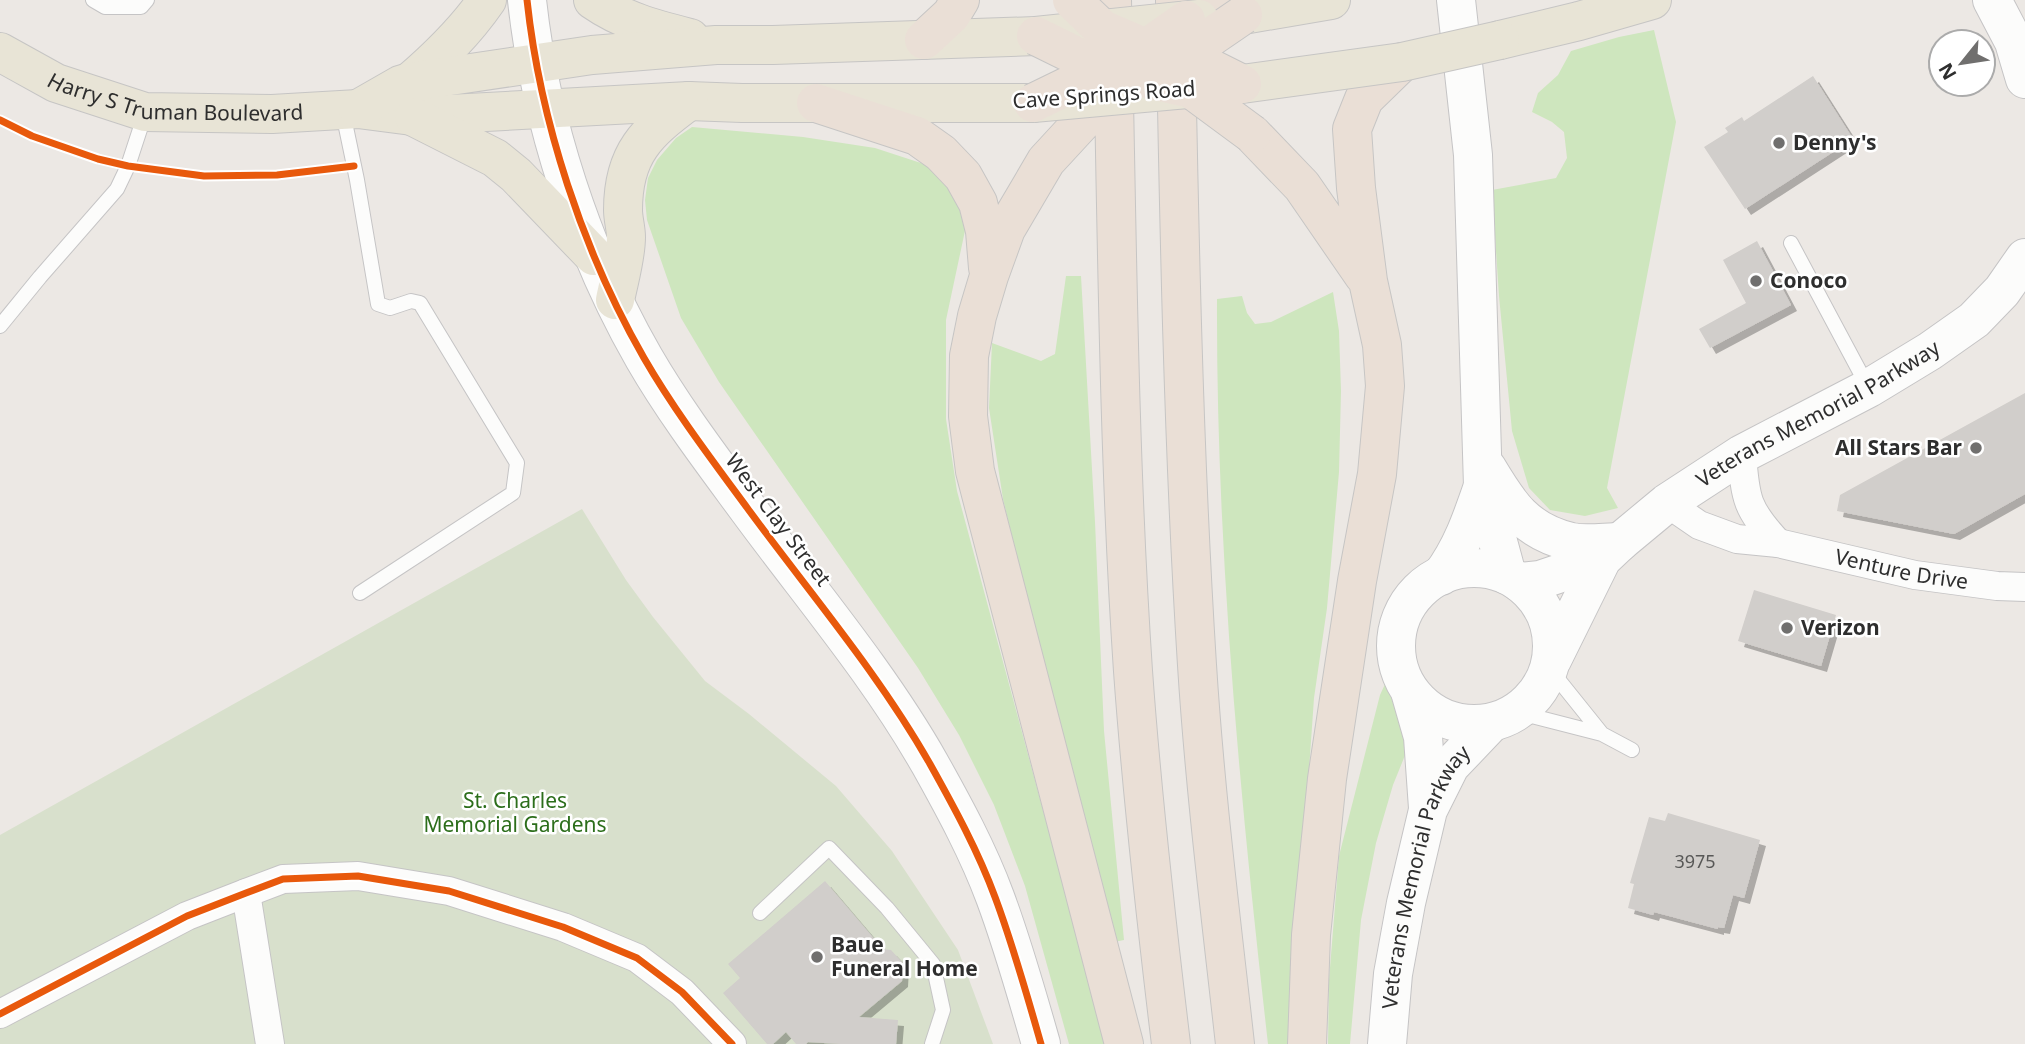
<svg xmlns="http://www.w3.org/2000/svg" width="2025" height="1044" font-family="'Noto Sans',sans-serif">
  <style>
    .green { fill: #cee6be }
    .cemetery { fill: #d8e0cc }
    .building { fill: #d1cecb; filter: url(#shadow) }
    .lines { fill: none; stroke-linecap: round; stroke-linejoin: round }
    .lane-casing { stroke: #c5c4c5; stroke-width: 16 }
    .street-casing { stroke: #c5c4c5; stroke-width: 30 }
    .secondary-casing { stroke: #c5c4c5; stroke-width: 40 }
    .primary-casing { stroke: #c6c5c4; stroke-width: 40 }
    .highway-casing { stroke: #c6c5c4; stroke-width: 40 }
    .lane { stroke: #fcfcfb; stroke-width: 14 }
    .street { stroke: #fcfcfb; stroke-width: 28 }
    .secondary { stroke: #fcfcfb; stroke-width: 38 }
    .primary { stroke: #e8e4d6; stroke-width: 38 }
    .highway { stroke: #eadfd6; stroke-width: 38 }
    .primary-bridge-casing { stroke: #c6c5c4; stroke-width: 40; stroke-linecap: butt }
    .highway-bridge-casing { stroke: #c6c5c4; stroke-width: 40; stroke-linecap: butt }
    .primary-bridge { stroke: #e8e4d6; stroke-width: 38 }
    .highway-bridge { stroke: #eadfd6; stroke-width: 38 }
    .cycleway-casing { stroke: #fff; stroke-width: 11 }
    .cycleway { stroke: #e8590c; stroke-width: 7 }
    .poi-dot { fill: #706f6e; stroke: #fff; stroke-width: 2.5 }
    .labels { text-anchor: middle; stroke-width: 5; stroke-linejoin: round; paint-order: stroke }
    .number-label { font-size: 18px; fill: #585857 }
    .street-label { font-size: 21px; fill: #2e2e2e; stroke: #fff }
    .poi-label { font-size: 21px; font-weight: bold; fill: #2e2e2e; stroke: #fff; text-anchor: start }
    .park-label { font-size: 21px; fill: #2c6e1b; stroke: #fff }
  </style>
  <defs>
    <filter id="shadow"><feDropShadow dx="6" dy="6" stdDeviation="0" flood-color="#0004"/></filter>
  </defs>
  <rect width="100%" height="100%" fill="#ece8e4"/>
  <path class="green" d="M1654,30L1676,122L1607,488L1618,508L1585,516L1550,510L1529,488L1512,431L1499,296L1492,190L1556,178L1567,158L1564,132L1552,122L1532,112L1538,93L1558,75L1571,51L1619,37Z
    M692,127L803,137L875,148L927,165L957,197L966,226L946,320V419L957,491L1106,1044H1069L1025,886L994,805L959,735L918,668L719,382L681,318L647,220L645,200L648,178L657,160L676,138Z
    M1066,276H1081L1095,522L1104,731L1124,940L1109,943L1003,499L989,408L992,343L1041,361L1055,354Z
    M1333,292L1339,331L1341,391L1339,472L1327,608L1314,698L1290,1044H1268C1240,797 1216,548 1217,299L1242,296L1247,313L1255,324L1271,322Z
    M1397,658L1409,706L1410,743L1393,785L1376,843L1361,920L1350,1044H1328L1329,980L1339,856L1380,695Z"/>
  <path class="cemetery" d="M582,509L626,580L653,617L705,681L749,714L836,786L892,851L958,950L993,1044H0V835Z"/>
  <path class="building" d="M1813,76L1853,139L1745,209L1704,147L1728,132L1725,128L1742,117L1744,121Z
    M1757,241L1791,305L1710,348L1699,329L1746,303L1723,260Z
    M2025,393V494L1954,534L1837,511L1840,495Z
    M1754,590L1836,615L1821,666L1738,641Z
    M1668,813L1760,840L1744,898L1733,895L1724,928L1718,927V929L1654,912L1653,915L1628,908L1634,884L1630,883L1649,817L1665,821Z
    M825,881L883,949L891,950L903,963L902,981L859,1017L898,1020L896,1044H840L808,1042L806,1044H796L786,1032L773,1044H767L723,993L740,978L728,964Z"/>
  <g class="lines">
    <defs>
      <path id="lane" d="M93,0L105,7H141L147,0
        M343,113L357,180L378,304L390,308L411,301L420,303L517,463L513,493L360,593
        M1791,243L1868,387
        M0,326L40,277L117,189L128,166L145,114
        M1549,668L1602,734
        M1516,712L1602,734L1632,750
        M760,913L829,848L887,908L933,964L943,1010L932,1044"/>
      <g id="street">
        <path d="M1742,454C1745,499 1747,510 1778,543"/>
        <path id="s1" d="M1667,503L1699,525L1737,539L1778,543L1915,575L1997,586L2025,587"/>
        <path d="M246,893L270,1044"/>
        <path d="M0,1014L187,916L246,893L283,879L358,876L449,891L563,927L637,958L682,992L732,1044"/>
      </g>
      <g id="secondary">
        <path d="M527,0C540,121 583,252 644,358C674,410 712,460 748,509C809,592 879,674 930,764C954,807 978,851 995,897C1013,945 1027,995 1041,1044"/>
        <path d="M1456,0L1473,155L1483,486L1507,575"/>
        <path d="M1992,0L2014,42L2025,79"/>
        <path d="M1487,468C1509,505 1525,531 1571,542C1586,545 1605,542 1620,542"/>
        <circle cx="1474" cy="646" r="78"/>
        <path d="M1441,576C1462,548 1472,518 1483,486"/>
        <path d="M1519,582L1540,580L1602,559"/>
        <path id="s2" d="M1552,660L1602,559L1620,542L1667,503L1742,454L1869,388L1930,351L1974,320L2002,291L2025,258"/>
        <path d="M1411,695L1423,737L1428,808"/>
        <path id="s3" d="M1387,1044L1393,974L1406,903L1428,810L1450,766L1490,724"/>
      </g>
      <g id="primary">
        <path d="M593,0C623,21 655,29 690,38"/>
        <path d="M1243,15L1331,0"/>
        <path d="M1500,40L1579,21L1652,0"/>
        <path id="s4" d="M0,52L56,83L145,112L272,114L358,109L412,116L689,101L742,103H1033"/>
        <path d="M410,82C439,57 465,32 487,0"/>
        <path d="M358,109L400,85L410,82L592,55L716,45H773L1036,36"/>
        <path d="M414,117L495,158L516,175L594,256"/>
        <path d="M615,300C619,280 626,257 626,237C626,228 623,219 623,210C623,153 647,132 689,101"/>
      </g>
      <path id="highway" d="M1112,0C1117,224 1118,448 1133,671C1142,796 1156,920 1171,1044
        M1175,0C1179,222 1183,444 1197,665C1205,792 1221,918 1235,1044
        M1186,20L1216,0
        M924,40L951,15L960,0
        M1105,97L1046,161L1006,229L989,276L977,316L969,356L968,416L975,471L1124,1044
        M816,103L917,136L941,153L963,176L978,203L985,231L988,268
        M1252,134L1302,186L1364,276
        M1307,1044L1311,935L1327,779L1357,581L1377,474L1385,386L1382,345L1368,281L1356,188L1352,129L1364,99L1402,62"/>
    </defs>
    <use href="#lane" class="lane-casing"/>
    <use href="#street" class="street-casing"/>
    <use href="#secondary" class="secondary-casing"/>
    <use href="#primary" class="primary-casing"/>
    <use href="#highway" class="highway-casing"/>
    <use href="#lane" class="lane"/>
    <use href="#street" class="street"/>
    <use href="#secondary" class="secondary"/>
    <use href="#primary" class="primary"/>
    <use href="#highway" class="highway"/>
    <defs>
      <path id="primary-bridge" d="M1036,36L1199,19
        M1033,103L1242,84L1402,62L1500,40"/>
      <path id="highway-bridge" d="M1072,0L1102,29L1146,48L1186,56L1242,84
        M1036,36L1103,69L1191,89L1252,134
        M1167,67L1243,15
        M1033,103L1146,48L1186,20"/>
    </defs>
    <use href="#primary-bridge" class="primary-bridge-casing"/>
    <use href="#highway-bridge" class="highway-bridge-casing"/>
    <use href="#primary-bridge" class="primary-bridge"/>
    <use href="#highway-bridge" class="highway-bridge"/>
    <defs>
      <path id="cycleway" d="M527,0C540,121 583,252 644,358C674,410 712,460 748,509C809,592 879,674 930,764C954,807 978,851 995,897C1013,945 1027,995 1041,1044
        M0,120L32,136L98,159L128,166L204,176L277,175L354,166
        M0,1014L187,916L246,893L283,879L358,876L449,891L563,927L637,958L682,992L732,1044"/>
    </defs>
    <use href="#cycleway" class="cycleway-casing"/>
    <use href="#cycleway" class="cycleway"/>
  </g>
  <g class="poi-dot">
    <circle cx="1779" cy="143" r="7"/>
    <circle cx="1756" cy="281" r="7"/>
    <circle cx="1976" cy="448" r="7"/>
    <circle cx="1787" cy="628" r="7"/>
    <circle cx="817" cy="957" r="7"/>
  </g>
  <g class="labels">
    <g class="number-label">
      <text x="1695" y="868">3975</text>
    </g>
    <g class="street-label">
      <text dy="7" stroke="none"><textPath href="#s4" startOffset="186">Harry S Truman Boulevard</textPath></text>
      <text transform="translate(1104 95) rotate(-4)" y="7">Cave Springs Road</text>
      <text dy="7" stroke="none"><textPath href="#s2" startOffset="374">Veterans Memorial Parkway</textPath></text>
      <text transform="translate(778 520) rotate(53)" y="7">West Clay Street</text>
      <text dy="7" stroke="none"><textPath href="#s1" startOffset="247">Venture Drive</textPath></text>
      <text dy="7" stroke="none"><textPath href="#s3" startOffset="173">Veterans Memorial Parkway</textPath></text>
    </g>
    <g class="poi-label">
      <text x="1793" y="150">Denny's</text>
      <text x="1770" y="288">Conoco</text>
      <text x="1962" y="455" text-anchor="end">All Stars Bar</text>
      <text x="1801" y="635">Verizon</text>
      <text x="831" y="952">Baue<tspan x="831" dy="24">Funeral Home</tspan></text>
    </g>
    <g class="park-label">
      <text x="515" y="808">St. Charles<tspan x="515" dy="24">Memorial Gardens</tspan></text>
    </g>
  </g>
  <g transform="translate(1962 63) rotate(240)"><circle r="33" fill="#ffffff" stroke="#ababab" stroke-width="2"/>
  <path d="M0-5L12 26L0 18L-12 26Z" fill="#706f6e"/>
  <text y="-10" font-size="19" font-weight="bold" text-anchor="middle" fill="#2e2e2e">N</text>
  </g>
</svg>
